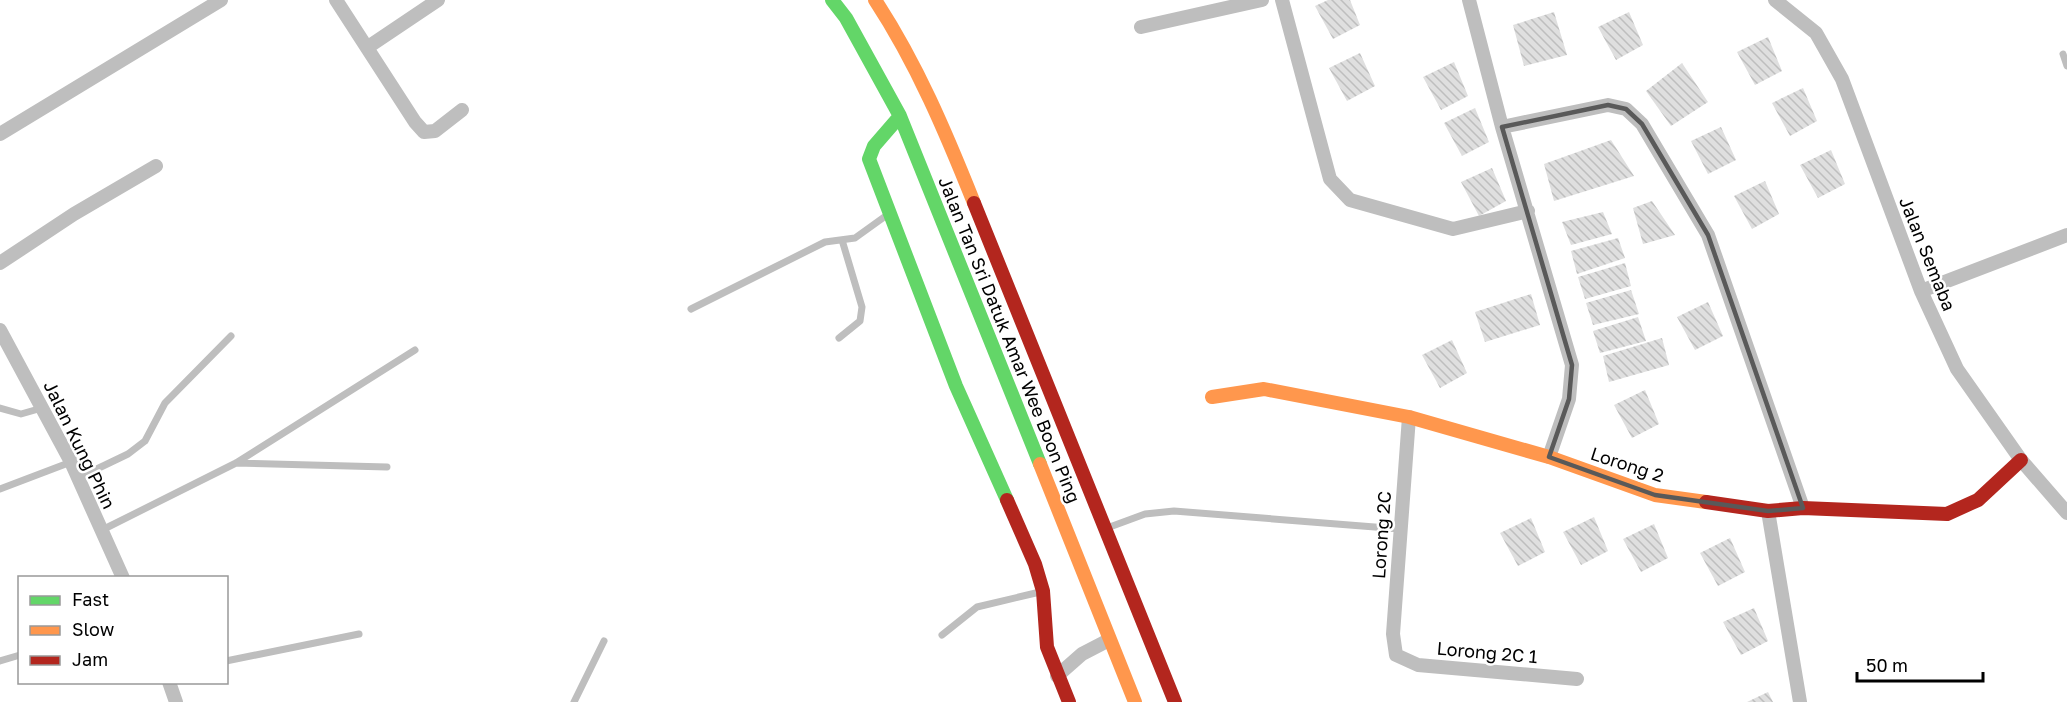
<svg xmlns="http://www.w3.org/2000/svg" width="2067" height="702" font-family="'Golos Text',sans-serif">
  <style>
    .building { fill: url(#building-back-hatch) }
    .lines { fill: none; stroke-linecap: round; stroke-linejoin: round }
    .lane { stroke: #bebebe; stroke-width: 7 }
    .street { stroke: #bebebe; stroke-width: 14 }
    .fast { stroke: #63d668; stroke-width: 14 }
    .slow { stroke: #ff974d; stroke-width: 14 }
    .jam { stroke: #b3261e; stroke-width: 14 }
    .marked { fill: none; stroke: #595959; stroke-width: 4.5; stroke-linejoin: round }
    .labels { text-anchor: middle; stroke-width: 5; stroke-linejoin: round; paint-order: stroke }
    .street-label { font-size: 18px; fill: #000; stroke: #fff }
  </style>
  <defs>
    <pattern id="building-back-hatch" width="6" height="6" patternUnits="userSpaceOnUse" patternTransform="scale(1.5)"><rect width="6" height="6" fill="#dfdfdf"/><path d="M-1 5l2 2M0 0l6 6M5-1l2 2" fill="none" stroke="#bebebe"/></pattern>
  </defs>
  <rect width="100%" height="100%" fill="#fff"/>
  <path class="building" d="M1328,0H1350L1360,25L1333,39L1315,6Z
    M1554,12L1567,55L1524,66L1513,25Z
    M1629,12L1643,45L1616,60L1598,27Z
    M1768,37L1782,71L1755,85L1737,52Z
    M1360,53L1375,86L1347,101L1329,68Z
    M1454,62L1468,96L1441,110L1423,77Z
    M1682,63L1708,102L1671,126L1646,91Z
    M1803,88L1817,121L1790,136L1772,103Z
    M1475,108L1489,142L1462,156L1444,123Z
    M1721,127L1736,160L1708,174L1691,141Z
    M1611,140L1634,176L1554,201L1544,164Z
    M1831,150L1845,184L1818,198L1800,165Z
    M1492,168L1506,201L1479,216L1461,182Z
    M1765,181L1779,214L1752,229L1734,196Z
    M1652,201L1675,235L1643,244L1633,208Z
    M1603,212L1612,234L1571,245L1562,222Z
    M1618,238L1625,258L1577,274L1571,251Z
    M1625,263L1631,286L1585,299L1578,277Z
    M1631,290L1639,314L1593,325L1586,303Z
    M1531,294L1540,325L1485,342L1475,312Z
    M1708,302L1723,336L1695,350L1677,317Z
    M1638,317L1646,341L1600,353L1593,331Z
    M1662,338L1669,365L1609,382L1603,356Z
    M1452,340L1467,373L1440,388L1422,355Z
    M1645,390L1659,424L1632,438L1614,405Z
    M1594,517L1608,551L1581,565L1563,532Z
    M1531,518L1545,552L1518,566L1500,533Z
    M1654,524L1668,558L1641,572L1623,539Z
    M1730,538L1745,572L1718,586L1700,553Z
    M1754,608L1768,641L1741,655L1723,622Z
    M1768,692L1773,702H1747Z"/>
  <g class="lines">
    <path class="lane" d="M2063,54L2067,66
      M691,309L825,242L855,238L887,215
      M839,338L860,321L862,307L842,240
      M0,408L21,414L42,408
      M236,463L387,467
      M78,478L128,454L145,441L165,403L231,336
      M0,489L71,462
      M1107,528L1145,514L1174,511L1400,529
      M100,531L236,463L415,350
      M942,635L977,607L1040,592
      M0,661L20,655
      M226,661L359,634
      M574,702L604,641"/>
    <path class="street" d="M336,0L415,122L424,132L435,131L462,110
      M1282,0L1330,179L1350,200L1453,229L1528,211
      M1469,0L1502,127L1572,365L1569,399L1549,457
      M1775,0L1816,33L1842,79L1921,291L1957,369L2021,460L2067,513
      M1141,27L1262,0
      M368,47L438,0
      M1502,127L1608,105L1626,109L1642,124L1708,235L1803,508
      M0,134L221,0
      M0,263L74,214L156,166
      M1921,291L2067,235
      M0,330L71,462L123,578
      M1409,417L1393,634L1396,655L1418,665L1577,679
      M1768,511L1800,702
      M1057,676L1082,654L1109,640
      M169,682L176,702"/>
    <path class="fast" d="M832,0L846,18L900,116L1040,464
      M900,116L874,146L869,159L956,386L1007,500"/>
    <path class="slow" d="M875,0C917,64 946,133 974,203
      M1212,397L1264,389L1409,417L1549,457L1655,495L1706,502
      M1040,464L1135,702"/>
    <path class="jam" d="M974,203L1175,702
      M1007,500L1035,564L1043,591L1047,647L1069,702
      M1706,502L1768,511L1803,508L1947,514L1978,500L2021,460"/>
  </g>
  <path class="marked" d="M1608,105L1626,109L1642,124L1708,235L1803,508L1768,511L1655,495L1549,457L1569,399L1572,365L1502,127Z"/>
  <g class="labels">
    <g class="street-label">
      <text transform="translate(1927 254) rotate(68)" y="6">Jalan Semaba</text>
      <text transform="translate(1009 340) rotate(68)" y="6">Jalan Tan Sri Datuk Amar Wee Boon Ping</text>
      <text transform="translate(79 445) rotate(64)" y="6">Jalan Kung Phin</text>
      <text transform="translate(1627 465) rotate(18)" y="6">Lorong 2</text>
      <text transform="translate(1382 535) rotate(-86)" y="6">Lorong 2C</text>
      <text transform="translate(1487 653) rotate(5)" y="6">Lorong 2C 1</text>
    </g>
  </g>
  <rect x="18" y="576" width="210" height="108" fill="#ffffff" stroke="#999999" stroke-width="1.5"/>
  <rect x="30" y="596" width="30" height="9" fill="#63d668" stroke="#999999" stroke-width="1.5"/>
  <text x="72" y="606" font-size="18" fill="#000000">Fast</text>
  <rect x="30" y="626" width="30" height="9" fill="#ff974d" stroke="#999999" stroke-width="1.5"/>
  <text x="72" y="636" font-size="18" fill="#000000">Slow</text>
  <rect x="30" y="656" width="30" height="9" fill="#b3261e" stroke="#999999" stroke-width="1.5"/>
  <text x="72" y="666" font-size="18" fill="#000000">Jam</text>
  <path d="M1857 672v9h126v-9" fill="none" stroke="#000000" stroke-width="3"/>
  <text x="1866" y="672" font-size="18" fill="#000000" stroke="#ffffff" stroke-width="4.5" paint-order="stroke">50 m</text>
</svg>
